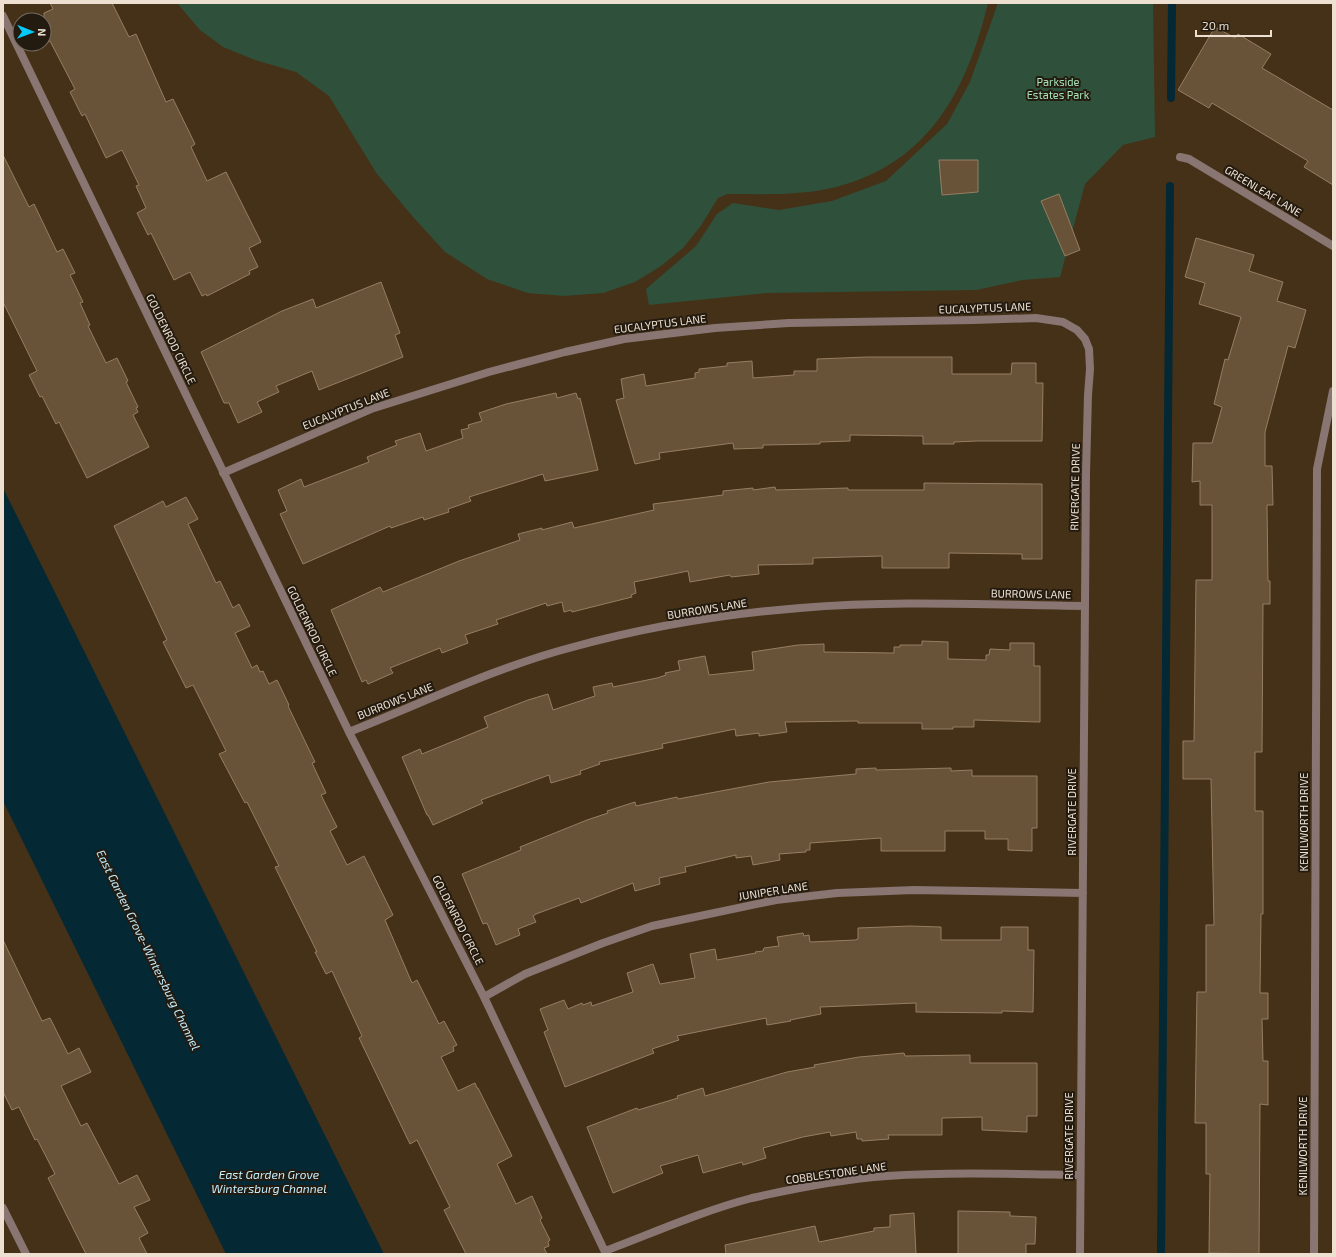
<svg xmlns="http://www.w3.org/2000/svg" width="1336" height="1257" font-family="'Exo 2',sans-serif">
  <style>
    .green { fill: #2f513b }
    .water { fill: #042834 }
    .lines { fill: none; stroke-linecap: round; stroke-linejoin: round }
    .stream { stroke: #042834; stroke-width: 8 }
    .building { fill: #695338; stroke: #957e62 }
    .street { stroke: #897572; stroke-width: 8 }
    .labels { text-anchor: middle; stroke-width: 4; stroke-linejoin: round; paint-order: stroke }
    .park-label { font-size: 11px; fill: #a6e4ba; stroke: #241b10 }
    .street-label { font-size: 11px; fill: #ede0d1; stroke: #241b10 }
    .water-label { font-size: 12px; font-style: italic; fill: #c1edfe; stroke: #241b10 }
  </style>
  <rect width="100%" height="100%" fill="#453117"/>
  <path class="green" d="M177,3H988C967,90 929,163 836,187C801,196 762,194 727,194L718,198L700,227L683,248L661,266L635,282L603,293L564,296L528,293L487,279L445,252L414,218L377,174L329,96L296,72L255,60L223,47L200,30Z
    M998,3H1153L1155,137L1123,145L1085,184L1060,277L1023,280L976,290L766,293L649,305L646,289L696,246L717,214L733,203L779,210L832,201L886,181L947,124L970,82Z"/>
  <path class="water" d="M3,488L384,1254H226L3,801Z"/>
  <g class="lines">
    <path class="stream" d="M1171,98L1172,3
      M1161,1254L1170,186"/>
  </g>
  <path class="building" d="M50,3H112L129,37L136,34L166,102L173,99L195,144L191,147L207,181L226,172L261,242L249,248L258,267L249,271L250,274L207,296L206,294L202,296L190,272L174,280L151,233L148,235L137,213L146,208L136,186L139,185L122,150L106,158L85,114L82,116L70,92L75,89L50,41L44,44V13L53,9Z
    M1215,27L1235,38L1238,34L1271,54L1262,68L1333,110V185L1304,167L1308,161L1212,103L1209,108L1178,90Z
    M3,155L29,207L34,204L57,252L63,249L75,273L70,275L83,302L80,303L90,325L88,326L106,363L117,358L128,381L126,382L138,407L136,408L138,412L133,415L149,447L87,478L59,422L56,424L42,396L40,397L29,375L37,371L3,302Z
    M939,160H978V192L942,195Z
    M1059,194L1080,250L1065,256L1041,201Z
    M1196,238L1254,255L1249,271L1283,282L1277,301L1306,310L1295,348L1288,346L1265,432V466H1272L1273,505H1267L1268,581H1270V604H1263L1262,752H1255V811H1263V914H1261L1260,993H1268V1019H1262L1263,1061H1268V1105L1260,1104L1259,1254L1209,1253L1210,1174H1206V1123H1195L1197,992H1206V925H1214L1211,779H1183V741H1194L1196,580H1212V505H1200V481L1192,482L1193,443H1212L1222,407L1214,404L1225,359L1228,360L1241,317L1199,304L1205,283L1185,277Z
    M381,282L400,333L395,335L403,357L319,390L312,371L276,386L279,392L257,402L262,412L238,423L229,403H224L201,352L282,311L313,299L316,308Z
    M867,357H952V374H1011L1012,363H1036V383H1043L1042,441H977L954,442V444H923V436L850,435V441L820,442V444L763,445V448L734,449L733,443L659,453L660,459L635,464L616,400L624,398L621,379L644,374L646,386L695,378V373L699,372V369L727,366V363L752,361L753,378L794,375V371H817V359Z
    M556,393L557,398L576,393L578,399L580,398L598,470L545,481L543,474L469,497L471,501L448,509L449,512L424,520L423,517L391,528L390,526L303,564L280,514L287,511L278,490L301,479L304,487L369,462L367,457L397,445L395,441L420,433L426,451L463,438L461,430L469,428L468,425L482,421L479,413L506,404Z
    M924,483L1042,484V559H1022V554L949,553V568H882V556L813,558V564L758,565L759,574L731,577L730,575L690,582L688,571L634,582L636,593L631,595L632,597L572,612L571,610L564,612L562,602L547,606L546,603L496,620L498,624L465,635L468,643L442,653L440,648L390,668L393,673L368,684L366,680L362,682L331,610L380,587L383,592L459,561L520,540L518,534L542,528V530L572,522L574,528L654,510L653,504L723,495V491L753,488V490L775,487L776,490L848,488V490H924Z
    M186,497L198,519L188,524L216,583L220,581L233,608L239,604L250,626L235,633L252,668L257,665L260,672L263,671L269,684L277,680L289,705L288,706L315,762L312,763L326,793L321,795L337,827L330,831L347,865L364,856L393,915L385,920L412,983L417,980L439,1024L444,1021L457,1045L453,1047L454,1051L441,1057L458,1091L475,1083L477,1088H478L512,1156L497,1164L516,1204L532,1196L542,1218L540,1220L550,1240L548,1242L549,1246L544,1248L547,1254H466L444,1210L450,1207L417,1140L410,1144L359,1038L362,1036L332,971L326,974L315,952H317L275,867L279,866L247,802L245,803L219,754L226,751L193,685L186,688L163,642L167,640L114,526L163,501L166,507Z
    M922,641L948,642V659L986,660V655H989L990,649L1010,650V643H1034V666H1040V722L974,720V727H953V729H922V723H858V721L785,722L787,732L759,736V733L736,736L735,729L662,744L663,748L599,762L600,764L580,771L581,774L551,783L549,775L481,800L483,803L433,825L428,815H427L402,757L420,749L422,754L488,727L484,717L528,700L548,694L553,710L595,696L593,687L612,683L613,687L657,678L666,675L665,673L680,670L678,661L705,656L709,675L754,670L752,652L798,645L824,644V652L894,653V647H900V645H922Z
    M876,768V770L951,768V771L972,770V776H1037V828H1032V851L1008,850V839H985V831H945V851H881V838L810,843V850H806V852L779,854L780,860L753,865L751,856L736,858V855L685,867L686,872L659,878L660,884L635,891L633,883L581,903L579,898L536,914L533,916L536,922L518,929L520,935L496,945L487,923L483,924L462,874L521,850L520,847L587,820L608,813L607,811L635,802L636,806L677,797L678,799L769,782L856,774V769Z
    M910,926L941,927V940H1001V927H1028V950H1034L1033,1012L1002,1011V1013L916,1012V1003L820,1007L821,1014L790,1020L791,1021L767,1025L766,1018L677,1036L679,1040L652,1049L654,1053L565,1087L544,1032L548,1030L540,1009L564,1000L568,1009L582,1003L583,1005L591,1002L592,1006L633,992L627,973L647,966L653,964L660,984L695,978L690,954L715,949L717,960L756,953L755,952L763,951L764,948L779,946L777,937L803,933L804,936L809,935L810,942L855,940L858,939V928Z
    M3,940L42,1021L50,1018L68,1054L79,1048L91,1072L61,1086L81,1126L87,1123L119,1184L137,1175L150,1200L134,1207L148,1233L139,1238L147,1254H86L48,1178L55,1174L37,1139L35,1140L19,1107L12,1110L3,1092Z
    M904,1053L905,1056L970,1055V1063H1037V1116H1027V1132L982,1130V1117L942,1118V1135H888L889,1139L862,1141V1139H857L856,1132L831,1136L830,1132L803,1137L763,1148L766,1158L743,1165L742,1162L703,1173L698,1155L660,1166L663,1173L613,1193L587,1127L637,1108L638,1110L678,1098L677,1096L703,1088L705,1096L787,1072L815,1067L814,1065L859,1057Z
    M958,1211L1010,1212V1216L1036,1217L1035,1244H1026V1254H958Z
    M914,1213L916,1254H726L725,1245L815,1226L819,1242L874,1231V1228L890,1227V1215Z"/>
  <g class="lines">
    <path class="street" d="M3,16L349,732L484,997L606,1254
      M1180,157L1189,159L1333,246
      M223,473L371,409L489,372L565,352L624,339L715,328L789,323L974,320L1036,318L1063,322L1077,330L1085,339L1089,349L1090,369L1088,395L1086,473L1080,1254
      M349,732C423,703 496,667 573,647C646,627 724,614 800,608C895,600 990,605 1085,606
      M484,997L525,974L603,943L652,926L776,900L837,893L914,890L1083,893
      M3,1208L26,1254
      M605,1251C653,1233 702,1211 752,1198C796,1188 842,1179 887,1176C951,1172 1016,1174 1080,1175
      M1314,1254L1317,469L1333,391"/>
  </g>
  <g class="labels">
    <g class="park-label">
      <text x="1058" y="86">Parkside<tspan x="1058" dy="13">Estates Park</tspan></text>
    </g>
    <g class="street-label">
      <text transform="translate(1263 191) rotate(31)" y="4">GREENLEAF LANE</text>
      <text transform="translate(985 308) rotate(-2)" y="4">EUCALYPTUS LANE</text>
      <text transform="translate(660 324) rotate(-7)" y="4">EUCALYPTUS LANE</text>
      <text transform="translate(171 339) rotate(64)" y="4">GOLDENROD CIRCLE</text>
      <text transform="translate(346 409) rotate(-22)" y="4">EUCALYPTUS LANE</text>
      <text transform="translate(1075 487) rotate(-89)" y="4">RIVERGATE DRIVE</text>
      <text transform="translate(1031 594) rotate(1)" y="4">BURROWS LANE</text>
      <text transform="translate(707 609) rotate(-9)" y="4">BURROWS LANE</text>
      <text transform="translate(312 631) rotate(64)" y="4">GOLDENROD CIRCLE</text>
      <text transform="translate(395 701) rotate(-22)" y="4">BURROWS LANE</text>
      <text transform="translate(1072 812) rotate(-90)" y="4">RIVERGATE DRIVE</text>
      <text transform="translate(1304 822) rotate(-90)" y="4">KENILWORTH DRIVE</text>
      <text transform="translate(773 891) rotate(-9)" y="4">JUNIPER LANE</text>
      <text transform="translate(458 920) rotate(63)" y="4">GOLDENROD CIRCLE</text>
      <text transform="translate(1069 1136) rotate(-90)" y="4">RIVERGATE DRIVE</text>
      <text transform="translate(1303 1146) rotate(-90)" y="4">KENILWORTH DRIVE</text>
      <text transform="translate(836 1173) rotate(-8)" y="4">COBBLESTONE LANE</text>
    </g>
    <g class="water-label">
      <text transform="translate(148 950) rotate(64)" y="4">East Garden Grove-Wintersburg Channel</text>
      <text x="269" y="1179">East Garden Grove<tspan x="269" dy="14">Wintersburg Channel</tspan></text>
    </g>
  </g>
  <rect width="1336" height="1257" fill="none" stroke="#ede0d1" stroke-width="8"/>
  <g transform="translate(32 32) rotate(91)"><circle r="19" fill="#241b10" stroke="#746a5d"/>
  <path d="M0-3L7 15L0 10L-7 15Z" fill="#06cbf9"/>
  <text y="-6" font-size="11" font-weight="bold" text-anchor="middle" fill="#ede0d1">N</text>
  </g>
  <path d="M1196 30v6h75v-6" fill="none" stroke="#ede0d1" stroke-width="2"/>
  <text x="1202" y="30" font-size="12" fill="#ede0d1" stroke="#241b10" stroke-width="3" paint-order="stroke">20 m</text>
</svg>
